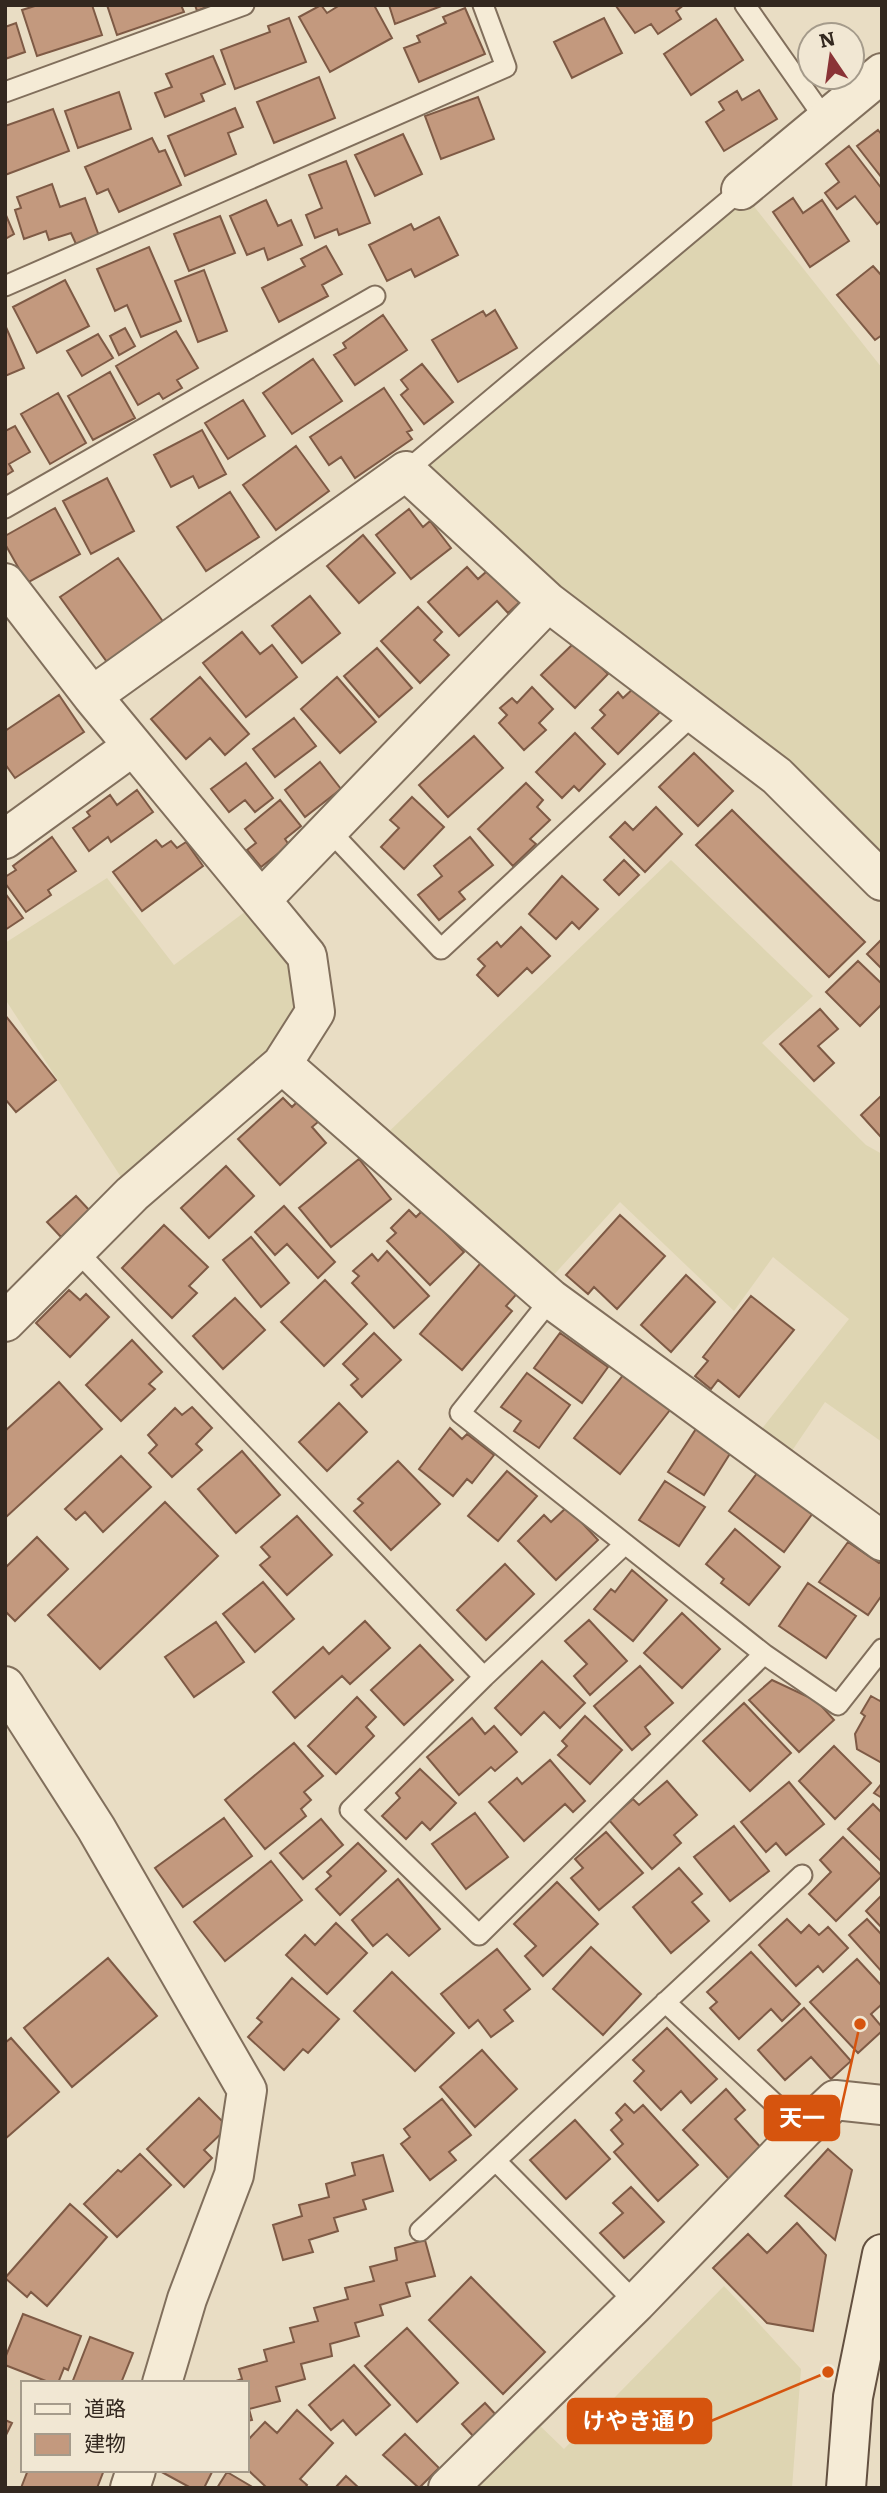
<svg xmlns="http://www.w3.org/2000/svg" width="887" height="2493" font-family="Literata,'Noto Sans JP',serif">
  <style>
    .farmland { fill: #ded5b2 }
    .building { fill: #c3997e; stroke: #7e5a45; stroke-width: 2 }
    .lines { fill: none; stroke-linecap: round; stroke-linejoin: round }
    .lane-casing { stroke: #816f5c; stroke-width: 23 }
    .street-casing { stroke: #816f5c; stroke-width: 42 }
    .secondary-casing { stroke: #635040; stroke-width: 42 }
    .lane { stroke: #f5ebd6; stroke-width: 19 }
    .street { stroke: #f5ebd6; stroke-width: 38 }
    .secondary { stroke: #f5ebd6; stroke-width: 38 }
    .leader { fill: none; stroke: #d6540e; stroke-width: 2.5 }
    .callout-dot { fill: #d6540e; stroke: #f1e7d3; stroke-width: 2.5 }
    .callout { fill: #d6540e; stroke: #d6540e; stroke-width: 2.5 }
    .callout-label { font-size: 23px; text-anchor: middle; font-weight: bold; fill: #fff }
  </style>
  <rect width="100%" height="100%" fill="#e9ddc4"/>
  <path class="farmland" d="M741,190L882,368V881L406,471Z
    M671,860L813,996L762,1043L866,1145L882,1154V1442L825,1402L781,1467L752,1441L849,1319L773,1257L734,1311L620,1202L541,1289L375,1145Z
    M107,878L174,965L262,899L315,1012L132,1194L5,999V943Z
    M724,2286L801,2369L792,2488H469L536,2422L564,2449Z"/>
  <path class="building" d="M38,5H92L102,35L37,56L22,10Z
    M107,5H181L184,12L117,35Z
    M195,5H212L197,11Z
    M321,5L327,13L340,5H374L392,38L330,72L299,17Z
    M389,5H444L395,24Z
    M684,5L676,11L681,19L658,34L651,24L635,33L616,6Z
    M465,8L485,54L419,82L404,48L420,42L417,36L446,23L443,17Z
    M289,18L306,62L235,89L221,50L270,32L268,26Z
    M604,18L622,53L572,78L554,42Z
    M716,19L743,60L691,95L664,54Z
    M16,23L25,52L5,59V27Z
    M213,56L225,84L201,94L204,101L165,117L155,93L172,87L166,74Z
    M319,77L335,118L274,143L257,102Z
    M759,90L777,119L724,151L706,122L724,110L719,102L737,91L742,100Z
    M119,92L131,129L78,148L65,111Z
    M478,97L494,139L441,159L425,116Z
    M235,108L243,127L228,133L236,154L185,176L168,136Z
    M53,109L69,151L5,175V126Z
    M878,130L882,135V178L857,146Z
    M403,134L422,174L375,196L355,155Z
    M152,138L159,152L165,150L181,185L119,212L108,189L97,194L85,167Z
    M849,146L882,189V220L877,224L855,196L837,209L825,193L839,182L826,164Z
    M346,161L370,223L339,235L337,229L315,238L306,215L322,208L309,175Z
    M52,184L60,207L85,198L99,236L76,244L71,233L49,240L46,231L24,239L15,210L21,208L17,197Z
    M793,198L803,213L822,200L849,241L810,267L773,212Z
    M266,200L278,226L291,220L302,245L268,260L264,248L247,255L230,216Z
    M5,213L14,234L5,239Z
    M220,216L235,253L189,271L174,234Z
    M439,217L458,255L415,277L411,269L387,281L369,245L411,224L414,230Z
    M326,246L342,274L322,285L328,296L279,322L262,288L305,266L301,259Z
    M149,247L181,321L141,337L127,305L115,311L97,269Z
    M873,266L882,276V335L875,340L837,295Z
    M204,270L227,331L198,342L175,281Z
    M65,280L89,326L37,353L13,307Z
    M495,310L517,348L458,382L432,340L483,311L486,316Z
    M383,315L407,350L355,385L334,355L346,348L343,343Z
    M5,325L24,368L5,376Z
    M125,328L135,346L119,355L110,336Z
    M176,331L198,368L177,380L182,388L163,399L159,393L138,405L116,366Z
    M98,334L113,358L82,376L67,351Z
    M313,359L342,401L292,434L263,393Z
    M422,364L453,402L424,424L401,395L408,389L401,380Z
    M110,372L135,418L93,440L68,396Z
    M384,388L412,430L407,432L412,439L355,478L341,457L329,465L310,437Z
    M58,393L86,443L50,464L21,414Z
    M243,400L265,436L228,459L205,423Z
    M15,426L30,452L9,464L13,471L5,476V431Z
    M202,430L226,474L199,488L193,476L171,487L154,455Z
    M296,446L329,491L276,530L243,485Z
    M107,478L134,531L91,554L63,501Z
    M230,492L259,537L206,571L177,527Z
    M55,508L80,554L27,583L5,544V536Z
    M409,509L423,527L430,521L451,548L411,579L376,535Z
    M363,535L395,573L359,603L327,566Z
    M118,558L164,623L107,662L60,597Z
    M495,564L525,597L508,613L497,601L459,636L428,602L467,567L478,579Z
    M310,596L340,633L302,663L272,626Z
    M418,607L442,632L434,640L449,655L420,683L381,641Z
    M242,632L260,654L272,645L297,677L246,717L203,663Z
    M575,642L608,674L575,708L541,675Z
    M377,648L412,688L379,717L344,676Z
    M200,677L249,734L225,755L210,738L186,759L151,719Z
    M337,677L376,722L340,753L301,709Z
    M532,687L553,709L539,723L546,730L524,750L499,723L507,715L500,708L512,698L517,703Z
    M635,687L660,712L618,754L592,728L605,715L600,710L618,692L623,698Z
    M59,695L84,732L15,778L5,764V731Z
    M294,718L316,746L275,777L253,749Z
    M575,733L605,764L579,791L574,786L562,798L536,772Z
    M474,736L503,768L448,817L419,785Z
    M694,753L733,791L698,826L659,787Z
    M320,762L341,789L305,817L285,790Z
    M246,763L273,798L255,812L245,800L229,812L211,789Z
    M526,783L543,800L537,807L550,820L530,839L536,844L513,866L478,829Z
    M137,790L153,812L111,842L108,837L89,851L73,828L90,816L87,812L110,795L117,805Z
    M412,797L444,827L404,869L381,847L399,828L390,820Z
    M280,800L301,826L285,839L289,845L261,867L247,850L256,843L245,829Z
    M656,807L682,834L645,872L610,837L625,822L633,830Z
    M732,810L865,942L829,977L696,845Z
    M52,837L76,871L48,890L51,895L26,912L5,883V877L16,870L13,866Z
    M470,837L493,865L459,892L465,899L439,920L418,895L442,876L434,866Z
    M156,840L162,847L171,841L177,848L186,842L203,866L142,911L113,872Z
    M624,860L639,875L619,895L604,880Z
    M562,876L598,909L579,929L572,922L556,939L529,914Z
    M5,893L23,918L5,930Z
    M521,927L550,956L532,973L527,968L498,996L477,975L485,966L478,959L497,942L501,947Z
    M882,939V969L867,954Z
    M858,961L882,984V1004L860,1026L826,992Z
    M820,1009L838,1029L818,1046L834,1063L814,1081L780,1044Z
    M5,1015L56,1080L16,1112L5,1099Z
    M882,1095V1134L880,1136L861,1115Z
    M283,1098L292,1107L298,1101L318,1122L312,1127L326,1143L280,1185L238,1139Z
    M359,1159L391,1199L331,1247L299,1208Z
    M226,1166L254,1196L209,1238L181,1208Z
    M76,1196L90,1211L61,1237L47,1222Z
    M284,1206L335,1262L318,1278L287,1244L275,1255L255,1232Z
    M409,1210L416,1217L423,1210L464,1252L430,1285L387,1241L396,1233L391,1228Z
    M620,1215L665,1256L617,1309L594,1287L588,1294L566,1275Z
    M164,1225L208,1267L189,1286L197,1293L172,1318L122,1268Z
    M251,1237L289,1283L261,1307L223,1260Z
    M387,1251L429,1296L394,1328L352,1283L359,1276L353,1271L372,1254L378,1261Z
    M485,1258L521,1289L506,1306L512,1311L462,1370L420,1334Z
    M686,1275L715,1302L671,1352L641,1325Z
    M325,1280L367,1324L324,1366L281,1322Z
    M69,1290L80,1300L86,1294L109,1317L70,1357L36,1323Z
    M751,1296L794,1330L739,1397L718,1380L711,1389L695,1376L708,1361L703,1357Z
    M235,1298L265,1330L223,1369L193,1336Z
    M374,1333L401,1360L362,1397L351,1385L358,1379L343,1364Z
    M560,1333L608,1367L582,1403L534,1368Z
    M132,1340L162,1372L149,1384L155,1389L121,1421L86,1385Z
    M527,1373L570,1405L539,1448L514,1431L521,1421L501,1407Z
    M624,1374L670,1410L620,1474L574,1438Z
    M59,1382L102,1429L5,1518V1431Z
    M339,1403L367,1432L327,1471L299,1442Z
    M192,1407L212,1428L196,1444L202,1450L172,1477L149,1453L157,1445L148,1435L175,1408L182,1415Z
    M450,1428L462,1439L467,1434L494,1455L472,1483L467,1479L453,1496L419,1469Z
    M696,1429L731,1452L704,1495L668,1472Z
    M242,1451L280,1495L236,1533L198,1489Z
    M121,1456L151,1487L103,1532L85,1512L76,1520L65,1509Z
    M398,1461L440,1504L391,1550L354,1511L363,1503L358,1499Z
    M507,1471L537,1496L498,1541L468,1516Z
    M758,1472L813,1513L784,1552L729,1511Z
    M665,1481L705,1507L679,1546L639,1520Z
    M165,1502L218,1556L100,1669L48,1615Z
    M567,1507L598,1540L556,1580L518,1541L544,1515L551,1522Z
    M297,1516L332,1555L287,1595L260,1565L270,1557L261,1547Z
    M735,1529L780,1567L749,1605L721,1583L724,1579L706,1564Z
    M37,1537L68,1569L15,1621L5,1611V1568Z
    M848,1542L879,1563L882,1561V1595L868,1615L819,1582Z
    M505,1564L534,1594L486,1640L457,1610Z
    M632,1570L667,1600L633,1641L594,1609L611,1589L615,1592Z
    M263,1582L294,1619L255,1652L223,1614Z
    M808,1583L856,1616L826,1658L779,1626Z
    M682,1613L720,1649L682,1688L644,1653Z
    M589,1620L627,1661L590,1695L574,1676L587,1664L565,1641Z
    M365,1621L390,1648L350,1684L342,1676L295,1718L273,1692L323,1647L329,1654Z
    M216,1622L244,1662L194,1697L165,1657Z
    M420,1645L453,1680L404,1725L371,1690Z
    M542,1661L585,1703L560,1728L544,1712L521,1735L495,1708Z
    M640,1666L673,1703L645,1727L650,1734L632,1750L594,1706Z
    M772,1680L817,1701L834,1720L799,1752L749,1700Z
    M871,1696L880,1701L882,1698V1763L857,1749L855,1734L865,1716L861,1713Z
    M357,1697L376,1717L366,1727L374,1736L336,1774L308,1746Z
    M744,1703L791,1753L750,1791L703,1741Z
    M585,1716L622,1750L590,1784L558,1755L567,1746L562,1741Z
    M472,1718L485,1734L494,1726L517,1752L495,1771L491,1767L459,1795L427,1757Z
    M294,1743L323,1776L304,1792L311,1800L301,1809L306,1816L265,1849L225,1800Z
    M834,1746L871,1783L835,1819L799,1781Z
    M550,1760L585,1801L573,1812L565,1804L524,1841L489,1802L517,1778L522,1784Z
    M420,1769L456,1803L430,1830L422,1822L406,1839L382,1816L400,1798L396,1793Z
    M667,1781L697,1815L674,1835L681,1843L652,1869L609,1820L633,1799L639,1805Z
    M789,1782L824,1824L786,1855L776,1843L766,1852L741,1822Z
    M882,1783V1798L874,1793Z
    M873,1804L882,1813V1862L848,1829Z
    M475,1813L508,1857L466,1889L432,1844Z
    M224,1818L252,1856L183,1907L155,1868Z
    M321,1819L343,1845L303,1879L280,1853Z
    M734,1826L769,1871L730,1901L694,1857Z
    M606,1832L643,1873L599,1910L571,1878L583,1868L575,1859Z
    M843,1837L882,1876L836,1921L809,1894L831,1872L820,1860Z
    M358,1843L386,1871L340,1915L316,1889L331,1876L327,1872Z
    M271,1861L302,1900L225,1961L194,1922Z
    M679,1868L702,1894L692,1902L709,1921L671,1953L633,1907Z
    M398,1879L440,1929L409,1956L387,1934L373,1946L352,1920Z
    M557,1882L598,1924L543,1976L525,1956L536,1946L514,1924Z
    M882,1895V1928L866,1911Z
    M787,1919L801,1933L809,1925L819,1935L828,1927L848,1948L823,1972L818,1966L796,1986L759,1945Z
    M867,1919L882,1935V1972L849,1935Z
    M336,1923L367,1953L327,1994L286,1955L305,1935L315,1945Z
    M591,1947L641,1994L603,2035L553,1989Z
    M497,1949L530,1989L504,2010L513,2021L491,2037L478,2020L469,2028L441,1994Z
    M751,1952L800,2004L782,2021L771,2009L739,2039L710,2008L717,2002L707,1992Z
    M108,1958L157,2016L72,2087L24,2028Z
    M857,1959L882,1986V2004L871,2014L882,2027V2031L858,2053L810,2002Z
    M392,1972L454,2033L415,2071L354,2011Z
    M292,1978L339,2019L308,2053L303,2049L284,2070L248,2037L262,2022L257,2018Z
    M804,2008L851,2061L831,2079L811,2057L785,2080L758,2050Z
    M667,2028L717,2079L691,2103L681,2091L661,2110L634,2081L644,2071L633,2060Z
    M11,2038L59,2092L5,2139V2043Z
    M482,2050L517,2089L475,2127L440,2087Z
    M726,2089L745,2110L735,2119L763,2150L730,2180L683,2130Z
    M199,2098L228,2127L204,2150L212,2158L184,2187L147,2149Z
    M442,2099L471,2135L449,2152L456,2160L430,2180L401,2144L410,2137L404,2129Z
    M625,2104L634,2113L643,2105L698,2165L658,2201L614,2152L623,2144L611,2130L622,2120L616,2113Z
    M575,2120L610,2159L566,2199L530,2160Z
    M828,2149L852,2170L835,2240L785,2196Z
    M140,2154L171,2185L117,2237L84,2204L118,2170L121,2172Z
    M383,2155L393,2191L363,2200L366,2209L334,2218L338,2231L309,2240L313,2252L283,2260L273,2225L302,2216L299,2205L329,2197L326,2184L355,2175L352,2163Z
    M631,2187L664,2222L624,2258L600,2233L623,2213L613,2203Z
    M70,2204L107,2237L47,2306L31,2292L27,2297L5,2278Z
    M797,2223L826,2255L813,2331L767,2323L713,2268L748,2234L767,2253Z
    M425,2240L435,2276L406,2283L410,2296L380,2305L383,2315L355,2323L359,2336L330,2344L332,2356L301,2364L305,2379L276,2387L280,2401L249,2409L252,2420L247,2421V2383H230L242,2379L239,2369L267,2361L264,2350L294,2342L290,2328L318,2321L314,2308L348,2299L345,2288L374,2281L370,2267L397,2260L395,2248Z
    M471,2277L545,2352L503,2394L429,2320Z
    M23,2314L81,2336L68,2370L64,2368L58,2383H51L5,2365V2358Z
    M407,2328L458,2383L417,2422L365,2366Z
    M90,2337L133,2353L121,2383H72Z
    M354,2365L390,2405L356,2435L343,2420L331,2430L309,2405Z
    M485,2403L497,2416L474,2437L462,2424Z
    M297,2410L333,2443L300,2479L307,2485L305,2488H267L247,2469V2441L265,2422L277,2433Z
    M5,2420L12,2423L5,2437Z
    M405,2434L439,2468L419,2488L383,2455Z
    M28,2470H104L97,2488H21Z
    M158,2470H213L204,2488H191Z
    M227,2472L254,2488H217Z
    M346,2476L359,2488H335Z"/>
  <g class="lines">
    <defs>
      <path id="lane" d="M745,5L825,119
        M5,92L244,5
        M5,286L506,67L483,5
        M406,471L741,190
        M5,508L375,296
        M329,830L441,949L695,713
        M76,1250L484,1677L350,1810L479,1935L764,1654L838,1705L882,1649
        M551,1299L460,1413L764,1654
        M484,1677L625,1544
        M665,2002L803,2130
        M496,2161L636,2303
        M420,2231L802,1875"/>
      <path id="street" d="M741,190L882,73
        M5,583L92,696L307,956L315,1012L282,1064L132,1194L5,1322
        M92,696L406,471L548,602L777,776L882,881
        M5,839L133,746
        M262,899L548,602
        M282,1064L551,1299L882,1541
        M5,1686L96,1828L247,2090L234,2175L187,2299L162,2383
        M130,2488L136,2470
        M448,2488L636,2303L803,2130L835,2100L882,2105"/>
      <path id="secondary" d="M846,2488L853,2397L882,2254"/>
    </defs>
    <use href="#lane" class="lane-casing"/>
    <use href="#street" class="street-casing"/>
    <use href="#secondary" class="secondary-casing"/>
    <use href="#lane" class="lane"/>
    <use href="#street" class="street"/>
    <use href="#secondary" class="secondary"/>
  </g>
  <path class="leader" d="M860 2024L839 2118M828 2372L711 2421"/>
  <g class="callout-dot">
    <circle cx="860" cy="2024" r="7"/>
    <circle cx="828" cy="2372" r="7"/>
  </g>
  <g class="callout">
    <rect x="765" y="2096" width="74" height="44" rx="7"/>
    <rect x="568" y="2399" width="143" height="44" rx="7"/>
  </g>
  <g class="callout-label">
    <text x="802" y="2126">天一</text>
    <text x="640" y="2429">けやき通り</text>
  </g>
  <rect width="887" height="2493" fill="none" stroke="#33281f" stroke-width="14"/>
  <rect x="21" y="2381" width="228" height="91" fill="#f1e7d3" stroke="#a59b8b" stroke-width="2"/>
  <rect x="35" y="2404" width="35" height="10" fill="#f5ebd6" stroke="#a59b8b" stroke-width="2"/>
  <text x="84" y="2416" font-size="21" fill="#33281f">道路</text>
  <rect x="35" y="2434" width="35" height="21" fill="#c3997e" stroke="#a59b8b" stroke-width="2"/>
  <text x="84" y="2451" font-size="21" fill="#33281f">建物</text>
  <g transform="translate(831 56) rotate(347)"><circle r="33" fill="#f1e7d3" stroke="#a59b8b" stroke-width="2"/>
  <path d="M0-5L12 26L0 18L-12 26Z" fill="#8a3336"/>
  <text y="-10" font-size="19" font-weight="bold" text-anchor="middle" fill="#33281f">N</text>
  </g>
</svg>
